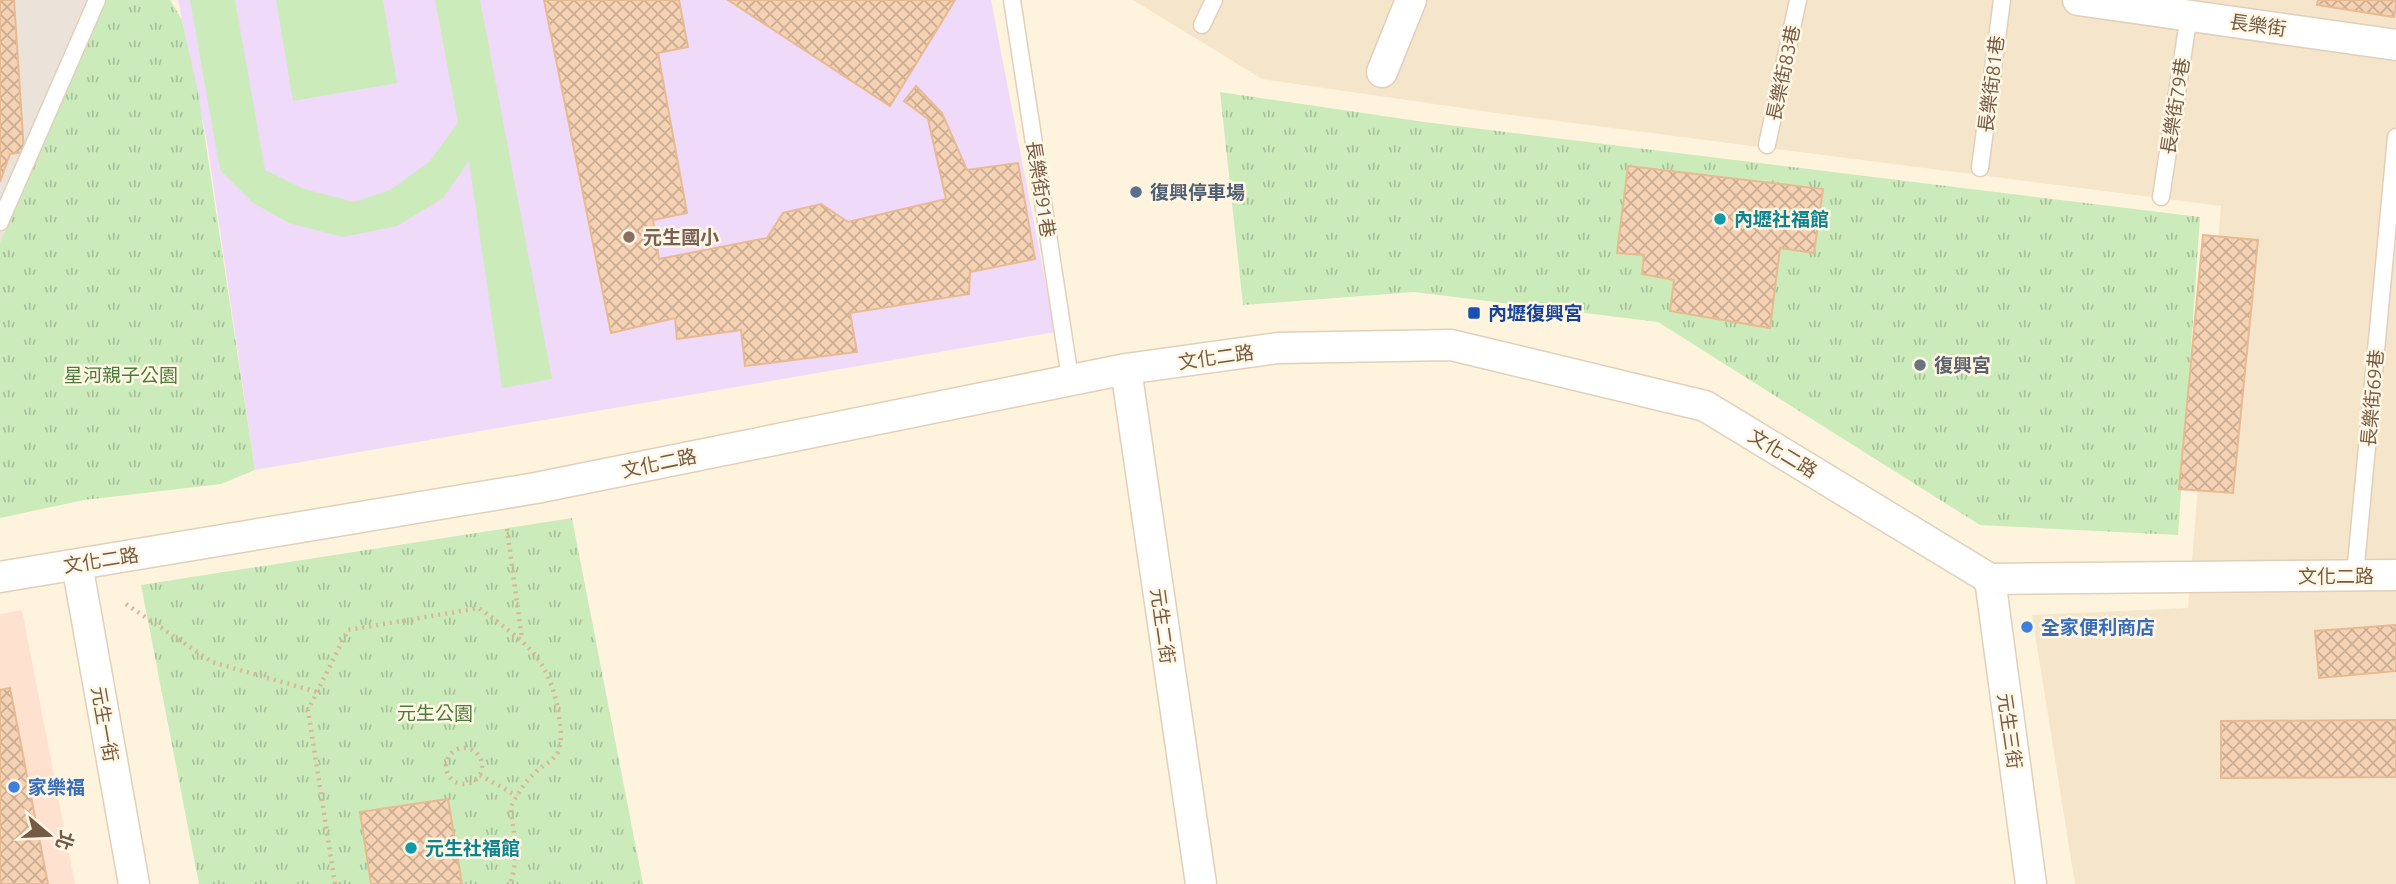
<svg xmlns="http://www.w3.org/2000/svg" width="2396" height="884" font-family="Ubuntu,'Noto Sans TC',sans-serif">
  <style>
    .residential { fill: #f5e6cb }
    .commercial { fill: #ffe1cf }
    .industrial { fill: #ebe3da }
    .education { fill: #f0daf9 }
    .park { fill: url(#park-tufts) }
    .pitch { fill: #cbebbb }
    .building { fill: url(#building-cross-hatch); stroke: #e8ba92; stroke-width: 2 }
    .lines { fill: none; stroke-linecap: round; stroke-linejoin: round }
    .lane-casing { stroke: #e1cfb9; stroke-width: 19 }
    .street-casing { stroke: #e1cfb9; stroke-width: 33 }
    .path { stroke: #d9b697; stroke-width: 4.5; stroke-dasharray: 2 5; stroke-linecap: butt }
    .lane { stroke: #fff; stroke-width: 16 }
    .street { stroke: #fff; stroke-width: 30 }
    .service-dot { fill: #5c6f8a; stroke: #fff7e4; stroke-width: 2.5 }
    .culture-dot { fill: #0f9aa8; stroke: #fff7e4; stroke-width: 2.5 }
    .education-dot { fill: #8d6e63; stroke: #fff7e4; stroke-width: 2.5 }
    .transit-dot { fill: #1a4fb4; stroke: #fff7e4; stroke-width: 2.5 }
    .worship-dot { fill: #6b7280; stroke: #fff7e4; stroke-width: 2.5 }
    .shop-dot { fill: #3f7fe0; stroke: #fff7e4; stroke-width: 2.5 }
    .labels { text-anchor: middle; stroke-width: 5; stroke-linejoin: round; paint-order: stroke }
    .street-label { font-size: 19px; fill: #745944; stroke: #fff7e4 }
    .service-label { font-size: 19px; font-weight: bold; fill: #4e5e75; stroke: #fff7e4; text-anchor: start }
    .culture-label { font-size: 19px; font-weight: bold; fill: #0d838f; stroke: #fff7e4; text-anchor: start }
    .education-label { font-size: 19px; font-weight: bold; fill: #785e54; stroke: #fff7e4; text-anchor: start }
    .transit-label { font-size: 19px; font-weight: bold; fill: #164399; stroke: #fff7e4; text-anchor: start }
    .worship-label { font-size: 19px; font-weight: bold; fill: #5b616d; stroke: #fff7e4; text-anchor: start }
    .park-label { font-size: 19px; fill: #4a7b3c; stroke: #fff7e4 }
    .shop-label { font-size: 19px; font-weight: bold; fill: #366cbe; stroke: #fff7e4; text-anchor: start }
  </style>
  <defs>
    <pattern id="park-tufts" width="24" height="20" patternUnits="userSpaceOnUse" patternTransform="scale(1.75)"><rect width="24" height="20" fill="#cbebbb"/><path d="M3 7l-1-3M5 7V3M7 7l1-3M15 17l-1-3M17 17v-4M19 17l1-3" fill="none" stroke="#a9c19a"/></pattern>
    <pattern id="building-cross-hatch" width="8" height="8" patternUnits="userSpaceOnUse" patternTransform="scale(1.75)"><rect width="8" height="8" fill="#f5d2b3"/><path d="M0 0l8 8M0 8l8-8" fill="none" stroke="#cbad93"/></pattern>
  </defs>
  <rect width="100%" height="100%" fill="#fef3dd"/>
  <path class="residential" d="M1133,0H2396V884H2075L2032,615L2188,608L2221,206L1518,116L1262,79Z"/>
  <path class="commercial" d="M22,610L75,884H0V614Z"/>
  <path class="industrial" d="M0,0H106L0,242Z"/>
  <path class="education" d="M178,0H991L1055,332L255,470L207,142Z"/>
  <path class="park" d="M106,0H170L182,20L198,92L255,470L221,484L84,500L0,518V242Z
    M1220,92L1424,122L2200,217L2178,535L1980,525L1658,322L1414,292L1243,305Z
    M572,518L643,884H199L141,585Z"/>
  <path class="pitch" d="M190,0H235L265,170L304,189L354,202L390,190L429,162L458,123L435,0H480L552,379L502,388L469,161L443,198L397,226L343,237L289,223L253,203L220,170Z
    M276,0H383L397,83L293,101Z"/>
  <path class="building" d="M0,0H14L24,152L10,154L0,182Z
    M544,0H679L688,47L658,53L687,213L653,220L659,259L767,238L783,213L821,204L848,222L946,199L928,119L904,101L916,86L942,113L967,170L1018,163L1035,259L970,272L969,294L850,313L857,352L745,366L741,330L677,339L675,318L611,333Z
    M728,0H955L890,106Z
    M2318,0H2396V6L2394,17L2317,5Z
    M1628,166L1823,189L1814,253L1780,248L1770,328L1670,311L1674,280L1642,274L1644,255L1617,253Z
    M2203,235L2258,240L2233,493L2179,489Z
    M2396,625V671L2319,678L2315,631Z
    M10,688L48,884H0V690Z
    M2396,720V777L2221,778V721Z
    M448,799L462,884H371L360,812Z"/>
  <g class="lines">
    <defs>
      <path id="lane" d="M1012,0L1070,378
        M1202,25L1214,0
        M1767,145L1798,0
        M1980,168L2002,0
        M2161,197L2189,15
        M0,222L97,0
        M2355,575L2396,137"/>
      <path id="street" d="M2078,0L2396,45
        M1382,72L1411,0
        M1126,369L1201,884
        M77,564L134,884
        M0,577L536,488L1126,369L1278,348L1451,345L1705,406L1990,579L2396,575
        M1990,579L2031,884"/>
    </defs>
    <use href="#lane" class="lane-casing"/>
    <use href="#street" class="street-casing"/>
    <path class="path" d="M507,529L522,639
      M126,604L212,662L317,692
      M446 766a18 18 0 1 1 36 0a18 18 0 1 1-36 0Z
      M480,775L517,796
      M335,884L308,710L348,630L479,608C524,642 549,655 559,715C560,726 563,741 558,752C552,763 543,764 535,773C524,782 517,796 510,808C515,836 519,856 510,884"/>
    <use href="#lane" class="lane"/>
    <use href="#street" class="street"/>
  </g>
  <circle class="service-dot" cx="1136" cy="192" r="7"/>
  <g class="culture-dot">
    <circle cx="1720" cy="219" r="7"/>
    <circle cx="411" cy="848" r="7"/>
  </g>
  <circle class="education-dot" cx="629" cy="237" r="7"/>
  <rect class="transit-dot" x="1467" y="306" width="14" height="14" rx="3.5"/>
  <circle class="worship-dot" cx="1920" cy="365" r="7"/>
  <g class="shop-dot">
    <circle cx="2027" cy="627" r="7"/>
    <circle cx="14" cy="787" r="7"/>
  </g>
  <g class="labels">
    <g class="street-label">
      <text transform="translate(2258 25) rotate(8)" y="7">長樂街</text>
      <text transform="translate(1783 73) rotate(-78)" y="7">長樂街83巷</text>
      <text transform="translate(1991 84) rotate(-83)" y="7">長樂街81巷</text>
      <text transform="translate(2175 106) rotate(-81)" y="7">長樂街79巷</text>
      <text transform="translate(1041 189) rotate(81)" y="7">長樂街91巷</text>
      <text transform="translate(1216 357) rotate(-8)" y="7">文化二路</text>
      <text transform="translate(2372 398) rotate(-85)" y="7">長樂街69巷</text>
      <text transform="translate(1783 453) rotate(31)" y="7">文化二路</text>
      <text transform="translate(659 463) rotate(-12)" y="7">文化二路</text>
      <text transform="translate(101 560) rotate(-9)" y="7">文化二路</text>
      <text x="2336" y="583">文化二路</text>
      <text transform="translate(1163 626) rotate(82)" y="7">元生二街</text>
      <text transform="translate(105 724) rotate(80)" y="7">元生一街</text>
      <text transform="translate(2010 731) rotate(82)" y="7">元生三街</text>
    </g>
    <g class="service-label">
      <text x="1150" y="199">復興停車場</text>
    </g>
    <g class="culture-label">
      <text x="1734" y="226">內壢社福館</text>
      <text x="425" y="855">元生社福館</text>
    </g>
    <g class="education-label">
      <text x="643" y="244">元生國小</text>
    </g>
    <g class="transit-label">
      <text x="1488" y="320">內壢復興宮</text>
    </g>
    <g class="worship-label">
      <text x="1934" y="372">復興宮</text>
    </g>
    <g class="park-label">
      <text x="121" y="382">星河親子公園</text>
      <text x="435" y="720">元生公園</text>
    </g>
    <g class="shop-label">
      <text x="2041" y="634">全家便利商店</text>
      <text x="28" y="794">家樂福</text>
    </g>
  </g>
  <g transform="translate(49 835) rotate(109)" stroke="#fff7e4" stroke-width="5" paint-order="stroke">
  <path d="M0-5L12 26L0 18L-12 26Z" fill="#745944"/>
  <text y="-10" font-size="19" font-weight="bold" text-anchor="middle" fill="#745944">北</text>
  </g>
</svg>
